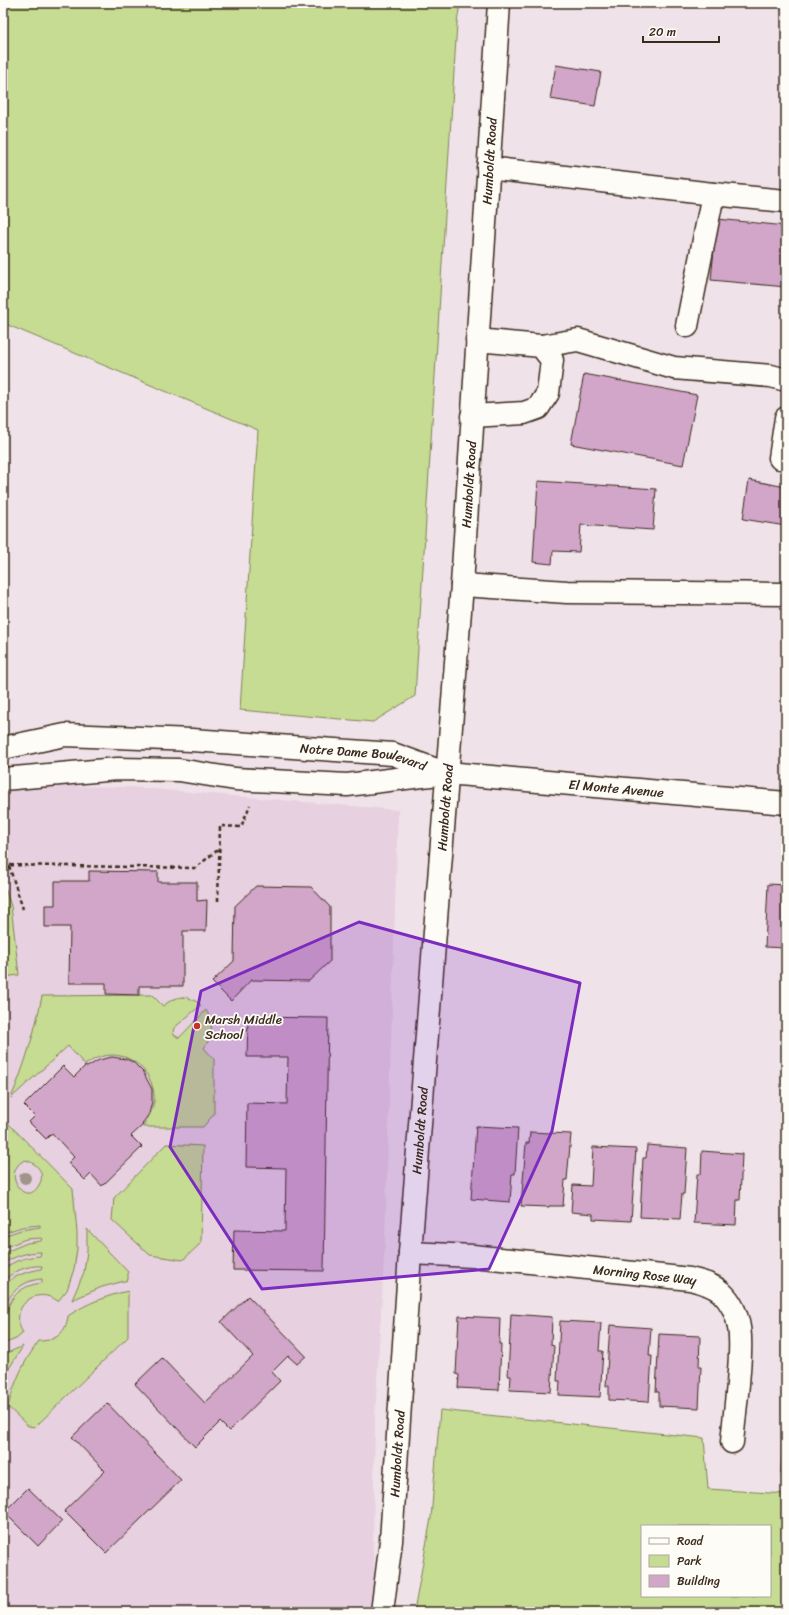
<svg xmlns="http://www.w3.org/2000/svg" width="789" height="1615" font-family="Sriracha,sans-serif">
  <style>
    .built { fill: #e7d0df }
    .green { fill: #c6dc92; stroke: #808358; fill-rule: evenodd }
    .building { fill: #d2a6c8; stroke: #3b2a1e }
    .lines { fill: none; stroke-linecap: round; stroke-linejoin: round }
    .minor-casing { stroke: #3b2a1e; stroke-width: 25 }
    .path { stroke: #3b2a1e; stroke-width: 2.5; stroke-dasharray: 4 3; stroke-linecap: butt }
    .minor { stroke: #fdfcf7; stroke-width: 22 }
    .tree { fill: #a09589 }
    .marked { fill: #7b2cbf; fill-opacity: 0.2; stroke: #7b2cbf; stroke-width: 3; stroke-linejoin: round }
    .poi-dot { fill: #c8321e; stroke: #fdfcf7; stroke-width: 1.5 }
    .labels { text-anchor: middle; stroke-width: 3.5; stroke-linejoin: round; paint-order: stroke }
    .street-label { font-size: 13px; fill: #3b2a1e; stroke: #fdfcf7 }
    .poi-label { font-size: 13px; fill: #3b2a1e; stroke: #fdfcf7; text-anchor: start }
  </style>
  <rect width="100%" height="100%" fill="#f0e2e9"/>
  <filter id="ink" filterUnits="userSpaceOnUse"><feTurbulence type="fractalNoise" baseFrequency=".025" numOctaves="2"/><feDisplacementMap in="SourceGraphic" scale="8" xChannelSelector="R" yChannelSelector="G"/><feConvolveMatrix kernelMatrix="1 2 1 2 8 2 1 2 1" color-interpolation-filters="sRGB"/></filter>
  <g filter="url(#ink)">
    <path class="built" d="M64,786L129,787L398,810L385,1242L375,1416L373,1553L376,1612H3V790Z"/>
    <path class="green" d="M3,3H460L457,23L415,696L373,722L240,710L258,430L3,323Z
      M3,882L11,906L19,975L3,977Z
      M152,995L163,1006C177,995 187,994 201,1005L174,1028L173,1034L179,1038L206,1010C214,1024 213,1035 204,1048L214,1059V1114L203,1127H143C147,1119 153,1111 154,1101C156,1074 131,1050 104,1056C97,1057 91,1061 85,1065L68,1046L11,1098C25,1065 35,1031 42,996Z
      M3,1118L73,1189L77,1232V1249L74,1269L67,1290L58,1301C34,1284 8,1309 23,1333L16,1339L3,1344V1315L6,1316C9,1296 22,1285 42,1283V1279C22,1280 7,1294 3,1314C3,1308 1,1294 3,1289C8,1276 30,1271 41,1269L42,1266C28,1265 12,1271 3,1282V1270C14,1260 26,1257 40,1256L41,1252C28,1252 14,1256 3,1264V1253L27,1243L41,1241L42,1238L26,1239L3,1248V1236L21,1230L40,1227V1225L22,1227L3,1233ZM25,1160C37,1163 46,1173 39,1185C25,1210 0,1171 25,1160Z
      M166,1144L203,1146L201,1243L183,1260L150,1255L112,1220L114,1198Z
      M87,1229L128,1272V1280L102,1287L72,1300L84,1272L87,1251Z
      M128,1291V1337L35,1427L28,1426L8,1407C14,1382 24,1361 39,1341C56,1341 66,1333 68,1316C87,1303 106,1296 128,1291Z
      M23,1346L8,1370L3,1384V1355Z
      M440,1410L704,1438L708,1489L786,1494V1612H414L431,1518ZM642,1526H770V1596H642Z"/>
    <path class="building" d="M556,65L601,72L595,106L550,99Z
      M717,219L786,226V287L711,280Z
      M584,374L697,395L683,465L571,444Z
      M749,480L786,487V526L743,519Z
      M538,481L656,489L653,530L581,525L579,552L553,551L552,564L533,562Z
      M89,871L158,872V882H197V901L207,900L206,931H183V986H139V995L106,994V983H69L70,927H45V905H55V881H89Z
      M768,884L786,885V959H784L785,948L765,947Z
      M256,886L311,887L330,907V961L309,981L251,980L231,1001L212,982L234,961L235,906Z
      M248,1017L328,1018L324,1271L233,1270L234,1230L285,1231L286,1168L246,1167L247,1103L287,1104L288,1057H247Z
      M112,1057L126,1059L133,1062L143,1072L152,1089V1102L149,1114L142,1124L143,1125L131,1136L142,1147L102,1186L91,1174L85,1180L68,1163L74,1157L52,1133L46,1139L29,1122L35,1116L24,1105L63,1066L74,1077L85,1066L87,1067L99,1060Z
      M476,1126L518,1128L515,1174H512L510,1202L471,1199Z
      M530,1132L571,1134L567,1180H565L563,1206H549V1207L521,1206L526,1143H529Z
      M647,1145L687,1148L684,1194H682L680,1219L640,1217L643,1158H646Z
      M593,1147L636,1149L631,1221L593,1219V1214L571,1212L573,1185L591,1186Z
      M702,1151L742,1154L740,1200H737L736,1225L694,1223L697,1174H701Z
      M248,1296L306,1356L297,1364L288,1356L272,1372L280,1381L229,1431L220,1422L195,1447L135,1384L162,1358L205,1403L253,1356L221,1322Z
      M511,1314L552,1317L551,1345L554,1346L551,1392L510,1390L511,1376H508Z
      M459,1316L500,1318L499,1344H501L499,1390L458,1388L459,1375L456,1374Z
      M560,1321L601,1323L599,1351H603L600,1397L559,1395L560,1381H557Z
      M610,1325L651,1328L649,1356H652L649,1402L609,1400V1386H606Z
      M659,1334L700,1336L699,1367H701L699,1408L659,1406V1392H656Z
      M107,1403L181,1480L106,1553L64,1511L105,1471L72,1437Z
      M783,1429H786V1474L781,1473Z
      M28,1488L62,1521L38,1546L4,1512Z"/>
    <g class="lines">
      <defs>
        <g id="minor">
          <path d="M488,168L713,194L786,201"/>
          <path d="M687,326L713,194"/>
          <path d="M541,346L578,340L674,368L771,376L786,380"/>
          <path d="M472,416L524,413L538,408L548,393L552,360L541,346L477,340"/>
          <path d="M780,458L786,418"/>
          <path d="M462,585L567,592L786,594"/>
          <path id="s1" d="M3,748L65,735L192,740L393,754L442,772"/>
          <path id="s2" d="M3,779L117,769L179,770L235,779L347,785L447,773L786,803"/>
          <path id="s3" d="M410,1253L473,1256L690,1279C701,1282 712,1284 721,1292C747,1316 740,1353 738,1384C736,1404 734,1423 732,1442"/>
          <path id="s4" d="M382,1612L391,1541L410,1253L462,585L499,3"/>
        </g>
      </defs>
      <use href="#minor" class="minor-casing"/>
      <path class="path" d="M3,865L195,868L219,849
        M9,866L23,909
        M218,901L220,826L241,827L250,805"/>
      <use href="#minor" class="minor"/>
    </g>
    <circle class="tree" cx="25" cy="1178" r="6"/>
  </g>
  <path class="marked" d="M359,922L580,983L552,1131L489,1269L262,1289L170,1147L201,991Z"/>
  <circle class="poi-dot" cx="197" cy="1026" r="4"/>
  <g class="labels">
    <g class="street-label">
      <text dy="5" stroke="none"><textPath href="#s4" startOffset="1455">Humboldt Road</textPath></text>
      <text dy="5" stroke="none"><textPath href="#s4" startOffset="1131">Humboldt Road</textPath></text>
      <text dy="5" stroke="none"><textPath href="#s1" startOffset="363">Notre Dame Boulevard</textPath></text>
      <text dy="5" stroke="none"><textPath href="#s2" startOffset="616">El Monte Avenue</textPath></text>
      <text dy="5" stroke="none"><textPath href="#s4" startOffset="807">Humboldt Road</textPath></text>
      <text dy="5" stroke="none"><textPath href="#s4" startOffset="483">Humboldt Road</textPath></text>
      <text dy="5" stroke="none"><textPath href="#s3" startOffset="236">Morning Rose Way</textPath></text>
      <text dy="5" stroke="none"><textPath href="#s4" startOffset="159">Humboldt Road</textPath></text>
    </g>
    <g class="poi-label">
      <text x="205" y="1024">Marsh Middle<tspan x="205" dy="15">School</tspan></text>
    </g>
  </g>
  <rect width="789" height="1615" fill="none" stroke="#fdfcf7" stroke-width="16"/>
  <rect x="8" y="8" width="773" height="1599" fill="none" stroke="#3b2a1e" stroke-width="1.5" filter="url(#ink)"/>
  <rect x="641" y="1525" width="130" height="72" fill="#fdfcf7" stroke="#afa8a0"/>
  <rect x="649" y="1538" width="20" height="6" fill="#fdfcf7" stroke="#afa8a0"/>
  <text x="677" y="1545" font-size="12" fill="#3b2a1e">Road</text>
  <rect x="649" y="1555" width="20" height="12" fill="#c6dc92" stroke="#afa8a0"/>
  <text x="677" y="1565" font-size="12" fill="#3b2a1e">Park</text>
  <rect x="649" y="1575" width="20" height="12" fill="#d2a6c8" stroke="#afa8a0"/>
  <text x="677" y="1585" font-size="12" fill="#3b2a1e">Building</text>
  <path d="M643 36v6h76v-6" fill="none" stroke="#3b2a1e" stroke-width="2"/>
  <text x="649" y="36" font-size="12" fill="#3b2a1e" stroke="#fdfcf7" stroke-width="3" paint-order="stroke">20 m</text>
</svg>
